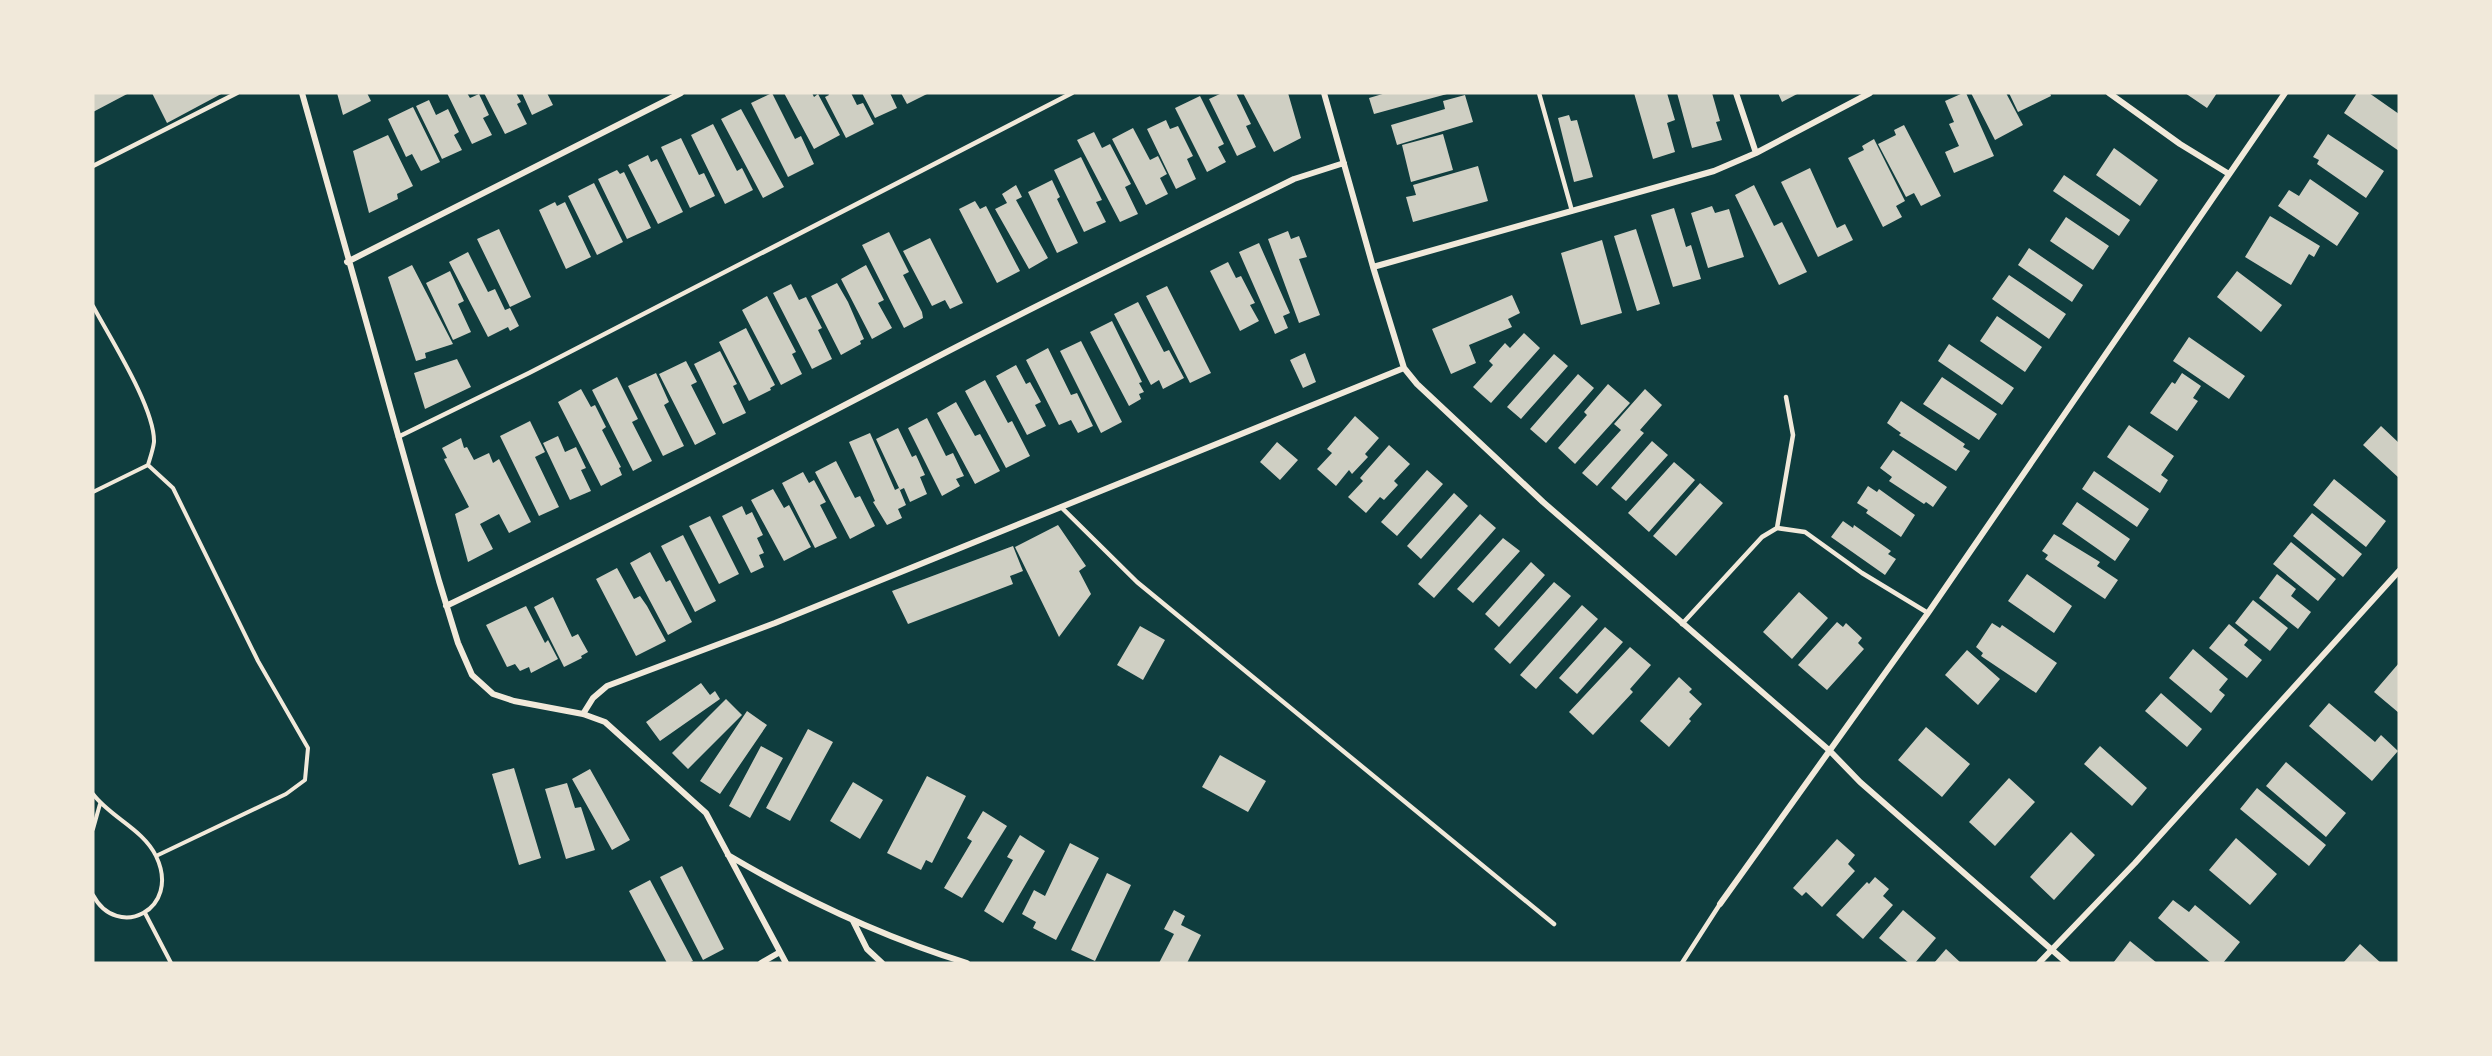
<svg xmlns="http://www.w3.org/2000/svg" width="2492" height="1056" font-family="Lato,sans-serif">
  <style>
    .building { fill: #cfcfc3 }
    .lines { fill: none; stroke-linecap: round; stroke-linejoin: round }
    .path { stroke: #f1e9da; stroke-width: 4 }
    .service { stroke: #f1e9da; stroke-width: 4.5 }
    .minor { stroke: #f1e9da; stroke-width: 6 }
  </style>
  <rect width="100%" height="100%" fill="#0f3d3e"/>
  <path class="building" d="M93,93H129L93,112Z
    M152,93H223L167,123Z
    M337,93H367L371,101L343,115Z
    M447,93H467L470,98L479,94L489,115L483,118L492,135L472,144Z
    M484,93H516L521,102L517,104L527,124L505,134Z
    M522,93H547L553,105L532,115Z
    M772,93L795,139L801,136L814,164L788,177L751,103Z
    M784,93H812L814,97L818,94L840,135L814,149Z
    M828,93H851L857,105L863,103L874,124L846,138L825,97L829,95Z
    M862,93H890L897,108L875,118Z
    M901,93H929L907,104Z
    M1222,93H1236L1251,124L1246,126L1256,147L1237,156L1209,99Z
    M1243,93H1288L1301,138L1274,152Z
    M1386,93H1447V94L1374,114L1369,98Z
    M1634,93H1667L1675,120L1667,123L1675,152L1653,159Z
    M1677,93H1712L1720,121L1716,122L1722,140L1692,148Z
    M1778,93H1799L1782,102Z
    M1963,93H1966L1994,156L1954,173L1945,152L1959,146L1949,124L1954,122L1945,101Z
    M1971,93H2006L2023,125L1995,140Z
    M2009,93H2050L2051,96L2018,112Z
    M2185,93H2217L2207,108Z
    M2357,93H2369L2399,114V151L2344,113Z
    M1465,95L1473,122L1397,145L1391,125L1445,109L1443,101Z
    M1200,96L1224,144L1218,147L1226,162L1207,172L1175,108Z
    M429,100L436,115L448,109L459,132L454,135L462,150L442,159L416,106Z
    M413,107L440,162L421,171L412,154L406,157L388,119Z
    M741,109L784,187L763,198L721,119Z
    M1569,115L1571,121L1577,120L1593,177L1574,182L1558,118Z
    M1166,120L1170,129L1178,126L1193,156L1187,159L1196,179L1176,189L1147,129Z
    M713,124L737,171L742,168L753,190L725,204L691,135Z
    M1904,125L1941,196L1921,206L1914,193L1906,197L1878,144L1896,135L1894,130Z
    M1133,128L1150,160L1158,156L1167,174L1160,178L1168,194L1146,205L1112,139Z
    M1094,132L1102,148L1110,144L1131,184L1125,187L1138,214L1120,222L1077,140Z
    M1443,134L1453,170L1411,182L1402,145Z
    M2328,134L2384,171L2366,198L2317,164L2319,160L2313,157Z
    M388,135L413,186L397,194L398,199L369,213L353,151Z
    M681,138L699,175L704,173L715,196L690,208L661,147Z
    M1874,139L1905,201L1896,206L1902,217L1883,227L1848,158L1864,150L1862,146Z
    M2114,148L2158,180L2140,206L2096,175Z
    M648,155L651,162L657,159L683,212L658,224L628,165Z
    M1081,157L1102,200L1096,202L1106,222L1084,232L1054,170Z
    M1478,166L1488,201L1413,222L1406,197L1416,195L1413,185Z
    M1810,168L1837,228L1845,224L1853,240L1818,257L1781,182Z
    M617,170L620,174L624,172L651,228L627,239L598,179Z
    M2064,175L2130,220L2119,236L2053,191Z
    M2310,179L2359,213L2337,246L2278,206L2289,190L2299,196Z
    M1052,180L1060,197L1057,199L1078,243L1057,253L1028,192Z
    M594,183L623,242L597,255L568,196Z
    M1016,185L1022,197L1016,200L1048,258L1029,269L995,209L1007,203L1002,194Z
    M1754,185L1774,226L1782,222L1807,272L1779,285L1735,195Z
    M975,201L980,209L986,206L1020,271L997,283L959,209Z
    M555,202L557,206L565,202L591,257L566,269L539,210Z
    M1712,206L1715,213L1729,209L1744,257L1708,268L1691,213Z
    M1674,208L1686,247L1691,245L1701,279L1673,287L1651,215Z
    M2270,216L2320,246L2314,257L2309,254L2291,285L2245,257Z
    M2066,217L2109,246L2093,270L2050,241Z
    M499,229L531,297L510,307L477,239Z
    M1636,229L1660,304L1637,311L1614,236Z
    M1288,231L1291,239L1299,236L1307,257L1299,259L1320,315L1299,323L1268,239Z
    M889,232L909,272L903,275L922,312L923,318L904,328L862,245Z
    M930,238L963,303L950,309L945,300L932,306L903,251Z
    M1602,240L1622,313L1581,325L1561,253Z
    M1259,243L1290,313L1283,316L1288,328L1275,334L1239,252Z
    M2029,248L2083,285L2072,302L2018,265Z
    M468,252L488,292L495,289L505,310L510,308L519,326L510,331L508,327L488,337L449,262Z
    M1228,262L1236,278L1241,276L1255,303L1250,305L1259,321L1240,331L1210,271Z
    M412,265L453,344L425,353L426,358L416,361L388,277Z
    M866,265L884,300L878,303L892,328L872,339L841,279Z
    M450,271L464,301L458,304L471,332L453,340L426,283Z
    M2237,271L2282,305L2261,332L2217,297Z
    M2009,275L2066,314L2049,339L1992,299Z
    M837,283L848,302L864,339L860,341L861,344L841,355L811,296Z
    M791,284L799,300L806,297L822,328L818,330L832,359L812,369L773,293Z
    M1167,286L1211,373L1190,383L1146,296Z
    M1512,295L1520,313L1508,319L1512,327L1469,345L1476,363L1451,374L1432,329Z
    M767,296L796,352L792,354L802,374L781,385L742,310Z
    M1138,302L1164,352L1169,350L1184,378L1163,389L1159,380L1151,385L1114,314Z
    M1997,316L2042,347L2025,372L1980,341Z
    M1112,321L1142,382L1139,383L1144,392L1139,394L1141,399L1129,406L1090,332Z
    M746,328L775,385L770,388L771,390L749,401L719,342Z
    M1524,333L1540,348L1491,403L1473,387L1493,365L1489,361L1505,343L1510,348Z
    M2189,337L2245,376L2229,399L2173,361Z
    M1081,341L1122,422L1101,433L1060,351Z
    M1949,344L2014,388L2002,405L1938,361Z
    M1048,348L1071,395L1077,393L1093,426L1078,433L1071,420L1059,425L1026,360Z
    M720,351L737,384L733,386L746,413L723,424L694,364Z
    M1305,353L1316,382L1303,388L1290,360Z
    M1554,354L1568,366L1521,419L1507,407Z
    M457,359L471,387L425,409L414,373Z
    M686,361L697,382L691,385L716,434L695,445L659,374Z
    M1016,365L1026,384L1030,382L1041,402L1035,405L1046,426L1027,435L996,376Z
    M656,373L669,402L664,405L684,446L663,456L628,386Z
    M2182,373L2201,386L2193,398L2198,401L2177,431L2150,413L2172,382L2175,384Z
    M1578,374L1594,388L1546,443L1530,429Z
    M617,377L638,419L632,422L652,461L633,471L592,390Z
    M1942,377L1997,414L1979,440L1923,404Z
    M985,380L1008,423L1012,421L1030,456L1006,468L965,391Z
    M1608,384L1630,403L1575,464L1558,448L1587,415L1584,412Z
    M581,389L591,407L595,405L606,427L602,430L621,467L619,468L622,475L601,486L558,402Z
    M1645,389L1662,405L1640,430L1644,433L1597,486L1582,473L1621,430L1614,424Z
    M1901,401L1965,444L1963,447L1970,451L1956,471L1899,435L1901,433L1887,423Z
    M956,402L975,436L980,434L1000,471L975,484L937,413Z
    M1355,416L1379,438L1365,454L1368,457L1352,474L1349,470L1336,486L1317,469L1332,453L1327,449Z
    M927,418L946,456L953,453L964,476L956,479L960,486L942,496L908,428Z
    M530,421L545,452L535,457L559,507L539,516L500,436Z
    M2129,425L2174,456L2161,475L2168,480L2160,493L2107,457Z
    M2381,426L2399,443V478L2363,445Z
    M898,428L912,457L916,455L925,475L920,477L927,494L910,502L904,488L900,490L876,439Z
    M870,433L895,490L899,488L906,505L898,509L902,518L887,525L873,502L875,501L849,442Z
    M558,436L565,452L576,447L586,468L581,470L591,491L570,500L543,443Z
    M461,438L464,448L467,447L474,460L489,453L493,463L499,459L531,522L509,533L499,514L480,524L493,549L468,562L455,514L469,507L444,459L447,458L442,448Z
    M1652,441L1668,455L1626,501L1611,488Z
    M1277,442L1298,460L1280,480L1260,462Z
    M1389,445L1410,464L1394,481L1398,485L1384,500L1380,497L1366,513L1348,497L1363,481L1360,478Z
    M1893,450L1947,487L1933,507L1926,502L1924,504L1889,481L1892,477L1880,468Z
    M836,461L855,498L860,496L875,526L850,539L815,472Z
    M1674,462L1695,480L1649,532L1628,513Z
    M1427,470L1443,484L1397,536L1381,522Z
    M2094,471L2149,509L2137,527L2082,489Z
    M803,472L809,483L814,480L826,502L820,505L837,538L815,548L782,483Z
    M2334,479L2386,521L2366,547L2313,505Z
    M1700,483L1723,503L1676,556L1653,536Z
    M1868,486L1877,492L1879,489L1915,515L1901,537L1866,513L1868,510L1857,503Z
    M773,489L784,508L789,505L811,547L784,561L751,500Z
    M1454,493L1468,506L1421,559L1407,546Z
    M2077,502L2130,539L2115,561L2062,524Z
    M742,506L746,515L752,512L763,535L757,538L764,553L759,555L764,567L751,573L722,516Z
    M2312,513L2362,554L2343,577L2293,536Z
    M1480,514L1496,528L1434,598L1418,584Z
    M710,516L739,574L719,584L689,526Z
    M1843,521L1853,528L1854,525L1891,551L1888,554L1896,559L1885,575L1831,537Z
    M1058,525L1086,566L1079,571L1091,594L1059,637L1015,547Z
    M2054,534L2100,562L2097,566L2118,580L2105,599L2045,559L2048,555L2042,551Z
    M683,535L716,601L695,612L661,546Z
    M1503,538L1520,551L1473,603L1457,589Z
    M2291,542L2336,579L2318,601L2273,564Z
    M1013,546L1023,571L1010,576L1013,584L908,624L892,591Z
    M650,552L666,582L670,580L692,622L668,635L630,563Z
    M1531,562L1545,575L1499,627L1485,614Z
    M617,568L634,599L640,596L647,606L666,641L636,656L596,579Z
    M2027,574L2072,606L2054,633L2008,601Z
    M2277,574L2296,589L2291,596L2311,612L2298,629L2259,598Z
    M1554,582L1571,596L1510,664L1494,649Z
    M1799,592L1828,618L1792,659L1763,632Z
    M553,597L572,637L578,634L588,652L581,656L582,658L564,667L534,607Z
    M2253,600L2288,628L2270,651L2235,623Z
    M1582,605L1598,619L1536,689L1520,675Z
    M526,606L545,643L548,640L558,659L531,673L529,667L520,671L515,664L507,667L486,625Z
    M1837,622L1843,627L1846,623L1862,638L1858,643L1864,649L1827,690L1798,665Z
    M1992,623L2000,628L2002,625L2057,663L2036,693L1981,656L1983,653L1976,647Z
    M2229,624L2248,640L2244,645L2262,660L2247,678L2209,648Z
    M1140,626L1165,640L1143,680L1117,665Z
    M1605,627L1623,642L1577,694L1559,678Z
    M1630,647L1651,665L1630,689L1633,692L1593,735L1569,712Z
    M2193,649L2228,679L2219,690L2225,695L2211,713L2169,678Z
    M1967,650L2000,679L1978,705L1945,675Z
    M2399,663V713L2374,692Z
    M1679,677L1692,689L1689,692L1702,704L1689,719L1691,721L1669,747L1640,721Z
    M701,683L710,695L715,691L720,699L660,741L646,722Z
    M2161,693L2202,729L2187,747L2145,711Z
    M726,699L742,715L688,769L672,753Z
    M2329,703L2375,742L2381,735L2398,751L2372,781L2309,726Z
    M747,711L767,725L720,794L700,781Z
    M1926,727L1970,764L1942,797L1898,760Z
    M808,729L833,742L790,821L766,808Z
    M761,746L783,758L750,818L729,806Z
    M2100,746L2147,788L2132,806L2084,764Z
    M1220,755L1266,781L1248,812L1202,787Z
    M2286,762L2346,813L2326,837L2266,786Z
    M514,768L541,858L519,865L492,774Z
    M590,769L630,840L612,850L572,779Z
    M927,776L966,796L932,863L926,860L921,870L887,853Z
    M2009,778L2035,802L1995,846L1969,822Z
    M853,782L883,800L860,839L830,821Z
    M567,783L575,808L581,807L595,850L566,859L545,789Z
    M2257,788L2326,845L2309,866L2240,809Z
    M983,811L1007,826L962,898L944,888L972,841L967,838Z
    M2071,832L2095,855L2054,900L2030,877Z
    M1020,835L1045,851L1003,923L984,911L1013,860L1007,857Z
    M2236,838L2277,874L2250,905L2209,870Z
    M1837,839L1855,855L1848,864L1855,871L1822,907L1806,892L1802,896L1793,888Z
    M1070,843L1099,858L1056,940L1033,928L1036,922L1022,914L1034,890L1045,896Z
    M682,866L724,949L703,960L660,877Z
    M1107,873L1131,885L1095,961L1071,950Z
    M1875,877L1889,889L1883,896L1893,905L1863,939L1836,915L1867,882L1869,884Z
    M650,880L693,961L688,963H667L629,891Z
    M2173,900L2189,912L2195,905L2240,942L2223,963H2211L2158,918Z
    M1174,910L1185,916L1181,925L1201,935L1187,963H1159L1174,934L1164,929Z
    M1903,910L1936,938L1915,963H1909L1879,938Z
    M2130,941L2157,963H2113Z
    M2360,944L2381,963H2343Z
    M1946,949L1961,963H1934Z"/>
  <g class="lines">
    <path class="path" d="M93,306C110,338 155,408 154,442C153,450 150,458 148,465L173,488L258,661L308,748L305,780L286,794L156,856
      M93,492L148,465
      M93,794C110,817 143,829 156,856C182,910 117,941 93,895
      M93,829L100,804
      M145,913L171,963"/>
    <path class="service" d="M1539,93L1572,211
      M93,166L237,93
      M398,437L529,373L1072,93
      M1061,507L1137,582L1554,924
      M1777,528L1793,435L1786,397
      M1682,624L1762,537L1777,528L1805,532L1862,573L1928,613
      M1682,963L1720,904"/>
    <path class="minor" d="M302,93L439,581L458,643L472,675L493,694L514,701L583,714L605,722L706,813L786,963
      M1324,93L1373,267L1404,368L1417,384L1543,502L1830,751L1860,782L2067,963
      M1736,93L1756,153
      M2109,93L2180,144L2229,174
      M347,262L681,93
      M1373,267L1714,171L1756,153L1870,93
      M446,606C604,530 759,450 914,369C1039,303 1167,242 1294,179L1344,163
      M583,714L593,698L607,686L775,623L1404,368
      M728,855C804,900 883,937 967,963
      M1720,904L1928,613L2285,93
      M853,921L867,949L882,963
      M761,963L780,952
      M2039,963L2135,863L2399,571"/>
  </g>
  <rect width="2492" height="1056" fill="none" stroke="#f1e9da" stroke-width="189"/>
</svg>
